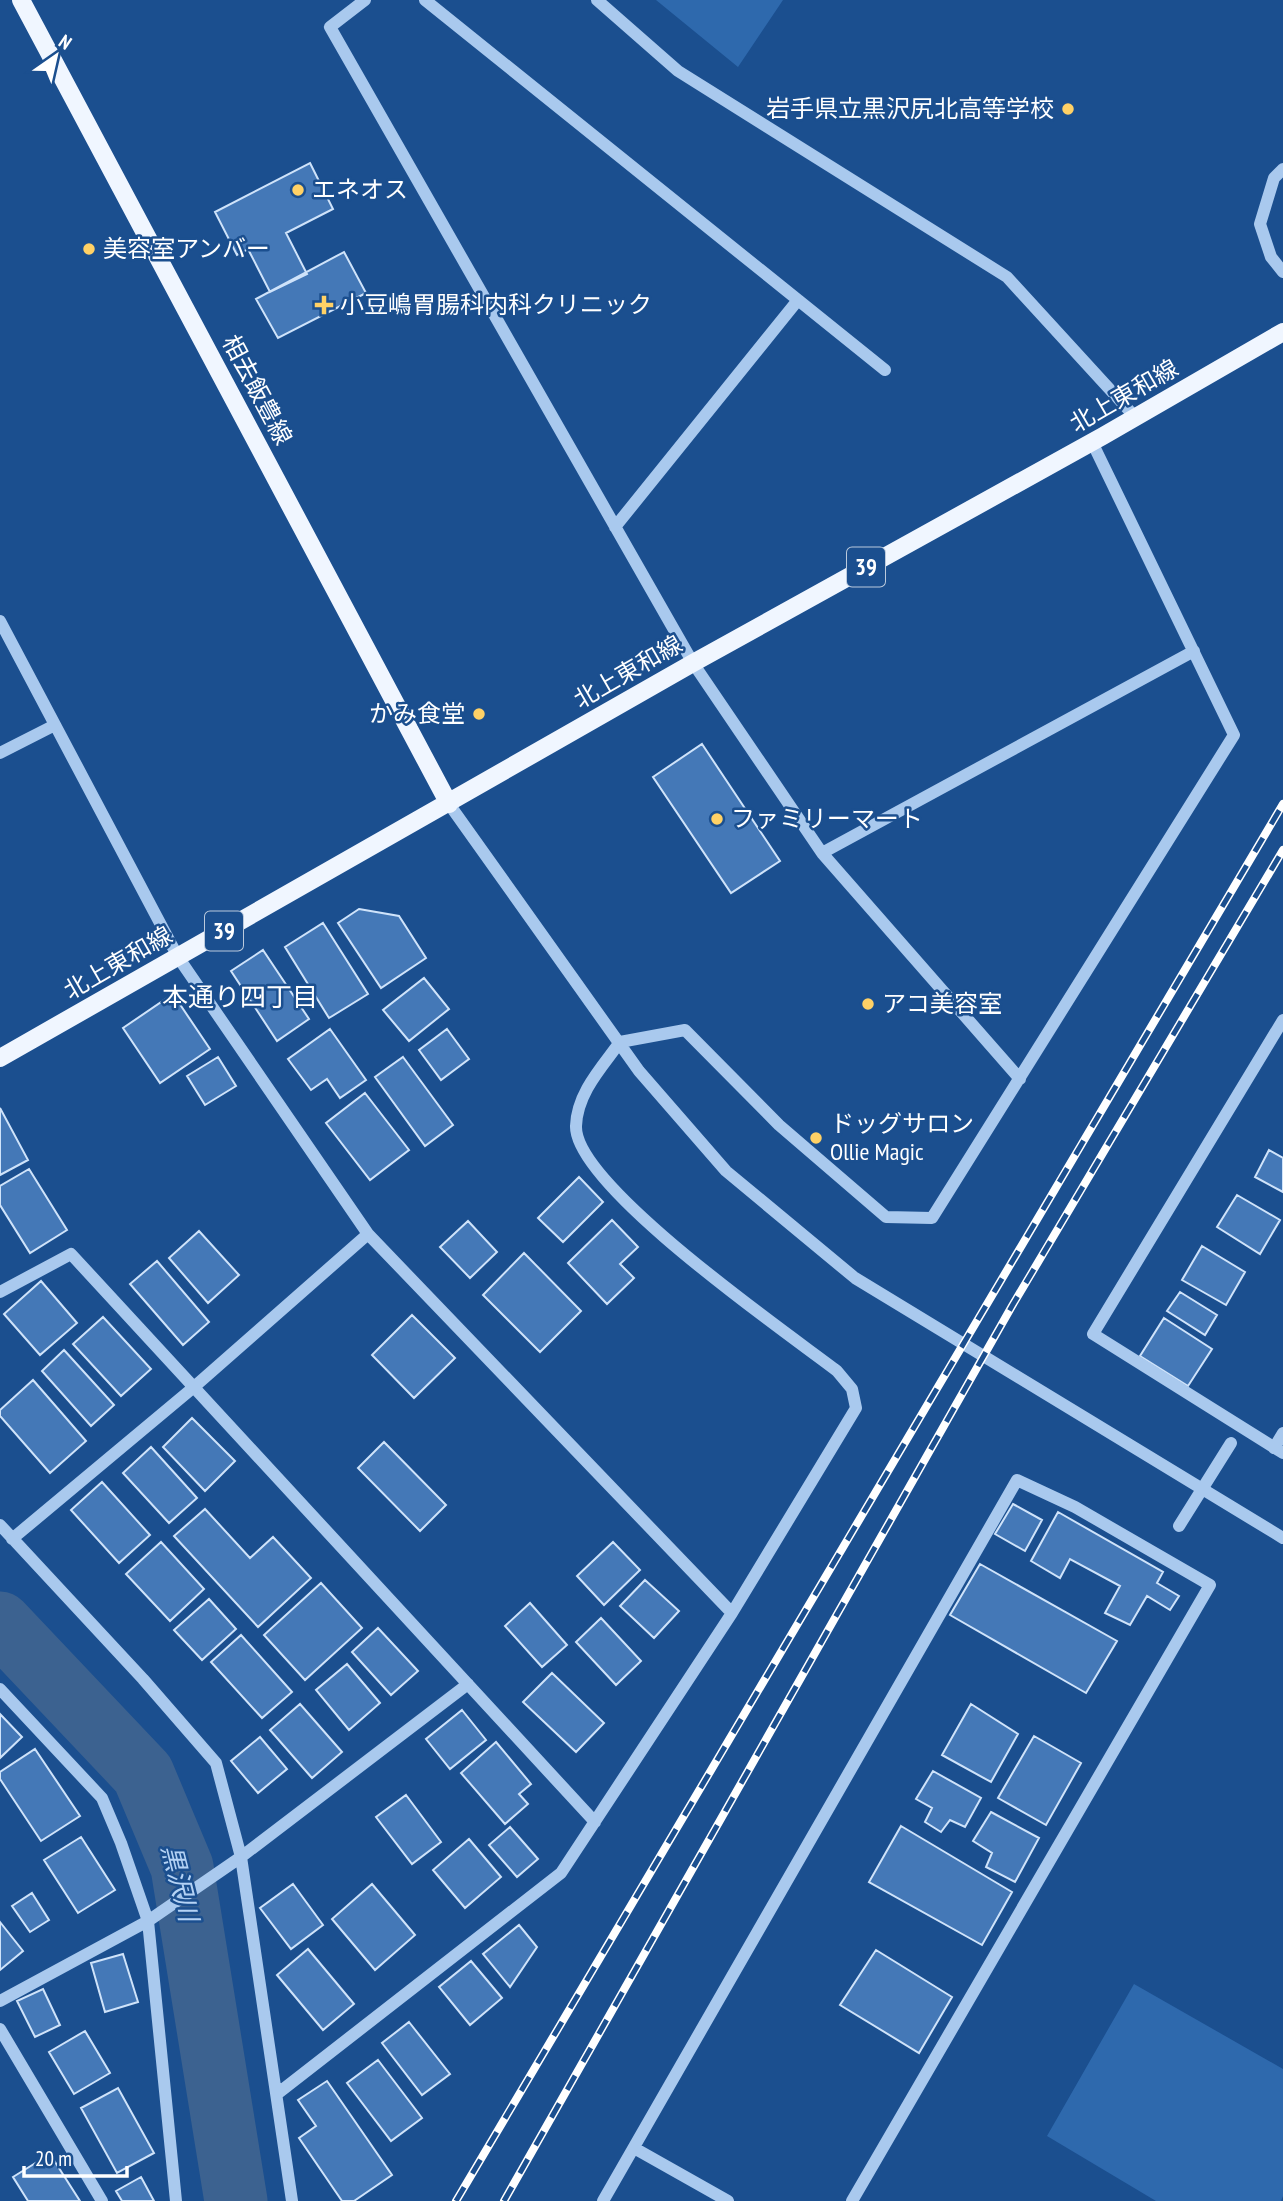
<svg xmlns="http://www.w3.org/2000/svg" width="1283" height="2201" font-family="'PT Sans Narrow','Noto Sans JP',sans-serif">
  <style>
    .green { fill: #2e69ad }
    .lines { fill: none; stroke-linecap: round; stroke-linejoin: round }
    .river { stroke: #3c6290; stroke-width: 63 }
    .building { fill: #4478b7; stroke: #cfe3fa; stroke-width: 2 }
    .minor { stroke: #a9c9ee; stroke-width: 12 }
    .major { stroke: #f0f6ff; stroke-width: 18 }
    .rail-casing { stroke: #fff; stroke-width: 8 }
    .rail { stroke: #1b4f8f; stroke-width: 5; stroke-dasharray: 16; stroke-linecap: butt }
    .minor-bridge { stroke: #a9c9ee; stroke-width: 12 }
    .poi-dot { fill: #ffd166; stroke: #1b4f8f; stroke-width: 2.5 }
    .labels { text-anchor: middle; stroke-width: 5; stroke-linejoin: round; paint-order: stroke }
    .shield { fill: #1b4f8f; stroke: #bbcadd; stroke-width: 2 }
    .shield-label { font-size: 23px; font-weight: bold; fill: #fff }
    .poi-label { font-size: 24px; fill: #fff; stroke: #1b4f8f; text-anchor: start }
    .street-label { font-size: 24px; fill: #fff; stroke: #1b4f8f }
    .neighbourhood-label { font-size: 26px; fill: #fff; stroke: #1b4f8f }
    .water-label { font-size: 26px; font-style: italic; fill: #b5d3f5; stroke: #1b4f8f }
  </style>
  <rect width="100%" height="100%" fill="#1b4f8f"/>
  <path class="green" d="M656,0H783L738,67Z
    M1134,1984L1283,2069V2196L1281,2201H1156L1047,2136Z"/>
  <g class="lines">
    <path class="river" d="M0,1623L143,1774L182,1867L236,2201"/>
  </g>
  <path class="building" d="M310,163L333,209L286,233L307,274L270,292L248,249L237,255L215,212Z
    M344,252L366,293L278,338L256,299Z
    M702,744L780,861L731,893L653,777Z
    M359,909L399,916L426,958L381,988L338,923Z
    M323,923L368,994L329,1018L285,947Z
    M263,950L309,1019L277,1041L231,971Z
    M424,978L449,1009L409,1041L383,1010Z
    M173,994L210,1049L160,1083L123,1028Z
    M330,1029L366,1080L340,1098L327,1079L311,1090L288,1059Z
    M447,1029L469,1059L441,1080L419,1050Z
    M218,1057L236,1086L205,1105L187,1076Z
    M403,1057L453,1125L425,1146L375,1077Z
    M365,1093L409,1150L370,1180L326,1123Z
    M0,1108L28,1160L0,1175Z
    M1269,1150L1283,1158V1192L1255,1177Z
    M29,1169L67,1230L30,1253L0,1205V1186Z
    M579,1177L603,1202L563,1242L538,1218Z
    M1237,1195L1280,1220L1260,1254L1217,1227Z
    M612,1220L638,1247L620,1264L634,1278L607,1304L568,1263Z
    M468,1221L497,1252L470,1278L440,1247Z
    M199,1231L239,1275L208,1303L169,1258Z
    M1202,1246L1245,1272L1226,1305L1182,1280Z
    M524,1253L581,1311L540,1352L483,1295Z
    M157,1261L209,1322L183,1345L130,1284Z
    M41,1281L77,1323L40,1355L4,1314Z
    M1180,1292L1217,1315L1205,1335L1167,1311Z
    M412,1315L455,1358L414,1398L372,1355Z
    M103,1317L151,1369L121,1396L73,1344Z
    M1164,1318L1212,1349L1188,1386L1140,1356Z
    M64,1350L114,1405L91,1426L42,1371Z
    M33,1380L86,1441L50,1473L0,1416V1410Z
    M192,1418L235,1461L205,1491L163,1447Z
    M384,1442L446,1505L420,1531L358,1468Z
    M151,1447L197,1498L169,1523L123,1473Z
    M102,1482L150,1535L119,1563L71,1510Z
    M1013,1504L1042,1520L1025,1551L995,1534Z
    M205,1509L250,1558L273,1537L311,1578L258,1627L174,1536Z
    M1058,1512L1163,1572L1157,1583L1179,1596L1170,1610L1147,1596L1130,1625L1105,1613L1120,1586L1070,1559L1060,1578L1031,1561Z
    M161,1542L204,1589L170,1621L126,1574Z
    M613,1542L640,1570L604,1605L577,1576Z
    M980,1564L1117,1641L1086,1693L950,1615Z
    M645,1580L679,1611L654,1638L620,1606Z
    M321,1583L362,1628L305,1680L264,1635Z
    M209,1599L236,1629L202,1660L174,1630Z
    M530,1603L567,1645L542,1667L505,1626Z
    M601,1618L641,1661L616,1685L576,1642Z
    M378,1628L418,1671L391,1695L352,1652Z
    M241,1635L292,1692L262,1718L211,1662Z
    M347,1664L380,1703L349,1730L316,1690Z
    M552,1673L604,1723L576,1752L523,1702Z
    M300,1704L342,1752L312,1778L270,1730Z
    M971,1704L1018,1734L991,1782L942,1755Z
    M462,1710L486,1740L450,1769L426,1739Z
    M0,1714L22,1737L0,1758Z
    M1034,1736L1081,1763L1046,1825L998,1798Z
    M260,1737L287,1769L258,1793L231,1761Z
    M496,1742L531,1784L519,1794L528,1804L505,1824L461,1773Z
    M35,1749L80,1816L41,1841L0,1779V1772Z
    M933,1771L981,1798L965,1827L950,1820L941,1832L925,1822L932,1808L916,1799Z
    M406,1795L441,1842L412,1864L376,1817Z
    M991,1812L1039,1838L1015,1882L986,1867L992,1853L973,1841Z
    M901,1826L1012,1892L982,1945L869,1882Z
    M510,1827L538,1859L517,1877L489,1845Z
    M81,1837L115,1890L78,1913L44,1860Z
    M469,1839L501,1877L465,1908L433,1870Z
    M293,1884L323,1925L291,1949L260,1908Z
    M372,1884L415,1935L375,1970L332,1919Z
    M32,1893L49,1920L30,1932L12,1906Z
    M0,1922L23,1951L0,1970Z
    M519,1925L537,1947L510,1987L483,1954Z
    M308,1949L354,2004L323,2030L277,1975Z
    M876,1950L952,1997L919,2053L840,2005Z
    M123,1954L138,2002L105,2012L91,1963Z
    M471,1961L502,1998L470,2025L439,1987Z
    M43,1989L60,2025L35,2037L17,2001Z
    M409,2022L450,2074L422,2095L382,2043Z
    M85,2031L110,2073L74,2094L49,2052Z
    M378,2060L422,2118L391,2141L347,2083Z
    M327,2081L392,2175L354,2201H342L299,2138L316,2126L298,2100Z
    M118,2088L154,2153L117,2173L81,2108Z
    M50,2154L80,2201H28L13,2177Z
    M141,2177L154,2201H122L116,2191Z"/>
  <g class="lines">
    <path class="minor" d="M365,0L330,27L693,663L822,853L1020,1079
      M425,0L885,370
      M597,0L678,71L1007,277L1136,418
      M1283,169L1274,178L1260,224L1271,257L1283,272
      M615,527L798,300
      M0,621L178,957L368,1234L732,1613
      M0,753L55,725
      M449,804L639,1071L726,1171L855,1278L1283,1538
      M822,853L1194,651
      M1283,1020L1093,1334L1283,1453
      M0,1292L71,1254L595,1822
      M1274,1448L1283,1433
      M0,1525L143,1679L216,1763L241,1857L292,2201
      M12,1539L194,1387L368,1234
      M0,1689L102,1798L121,1843L148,1921L176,2201
      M0,2001L148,1921L241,1857L468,1684
      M0,2029L102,2201
      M277,2094L561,1873L732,1613L856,1408L852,1389L837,1371C786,1332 574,1185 576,1126C577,1093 602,1067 620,1042L685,1030L779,1125L886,1217L932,1218L1234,735L1092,442
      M634,2148L728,2201
      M603,2201L1017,1480L1075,1507L1210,1585L852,2201"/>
    <path class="major" d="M21,0L449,804
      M0,1058L693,663L1103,436L1283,332"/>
    <defs>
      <path id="rail" d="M456,2201L1283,804
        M504,2201L1012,1306L1283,850"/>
    </defs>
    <use href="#rail" class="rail-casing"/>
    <use href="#rail" class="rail"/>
    <path class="minor-bridge" d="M1179,1526L1231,1443"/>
  </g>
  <g class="poi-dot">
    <circle cx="1068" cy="109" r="7"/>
    <circle cx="298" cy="190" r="7"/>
    <circle cx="89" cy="249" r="7"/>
    <path d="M320.5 294.5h7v7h7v7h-7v7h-7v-7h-7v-7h7z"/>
    <circle cx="479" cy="714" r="7"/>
    <circle cx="717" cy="819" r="7"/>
    <circle cx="868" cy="1004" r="7"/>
    <circle cx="816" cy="1138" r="7"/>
  </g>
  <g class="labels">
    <g class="shield">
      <rect x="847" y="547.5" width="38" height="39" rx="5"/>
      <rect x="205" y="911.5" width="38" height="39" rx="5"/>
    </g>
    <g class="shield-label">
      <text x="866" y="575">39</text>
      <text x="224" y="939">39</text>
    </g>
    <g class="poi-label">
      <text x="1054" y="117" text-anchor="end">岩手県立黒沢尻北高等学校</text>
      <text x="312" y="198">エネオス</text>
      <text x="103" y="257">美容室アンバー</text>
      <text x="340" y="313">小豆嶋胃腸科内科クリニック</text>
      <text x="465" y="722" text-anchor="end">かみ食堂</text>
      <text x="731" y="827">ファミリーマート</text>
      <text x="882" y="1012">アコ美容室</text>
      <text x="830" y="1132">ドッグサロン<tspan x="830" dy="28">Ollie Magic</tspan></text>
    </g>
    <g class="street-label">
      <text transform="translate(257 390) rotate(62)" y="8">相去飯豊線</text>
      <text transform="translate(1124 396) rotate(-30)" y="8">北上東和線</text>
      <text transform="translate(628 672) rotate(-30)" y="8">北上東和線</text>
      <text transform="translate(118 963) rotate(-30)" y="8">北上東和線</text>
    </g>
    <g class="neighbourhood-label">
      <text x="240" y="1006">本通り四丁目</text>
    </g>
    <g class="water-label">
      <text transform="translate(180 1883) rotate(76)" y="9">黒沢川</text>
    </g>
  </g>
  <g transform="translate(56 56) rotate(34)" stroke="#1b4f8f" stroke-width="5" paint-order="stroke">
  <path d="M0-5L12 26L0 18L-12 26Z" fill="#ffffff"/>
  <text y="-10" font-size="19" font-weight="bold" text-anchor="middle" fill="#ffffff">N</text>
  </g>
  <path d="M24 2166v10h103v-10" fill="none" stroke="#ffffff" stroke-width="3.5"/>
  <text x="35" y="2166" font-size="21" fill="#ffffff" stroke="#1b4f8f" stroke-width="5" paint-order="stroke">20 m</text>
</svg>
